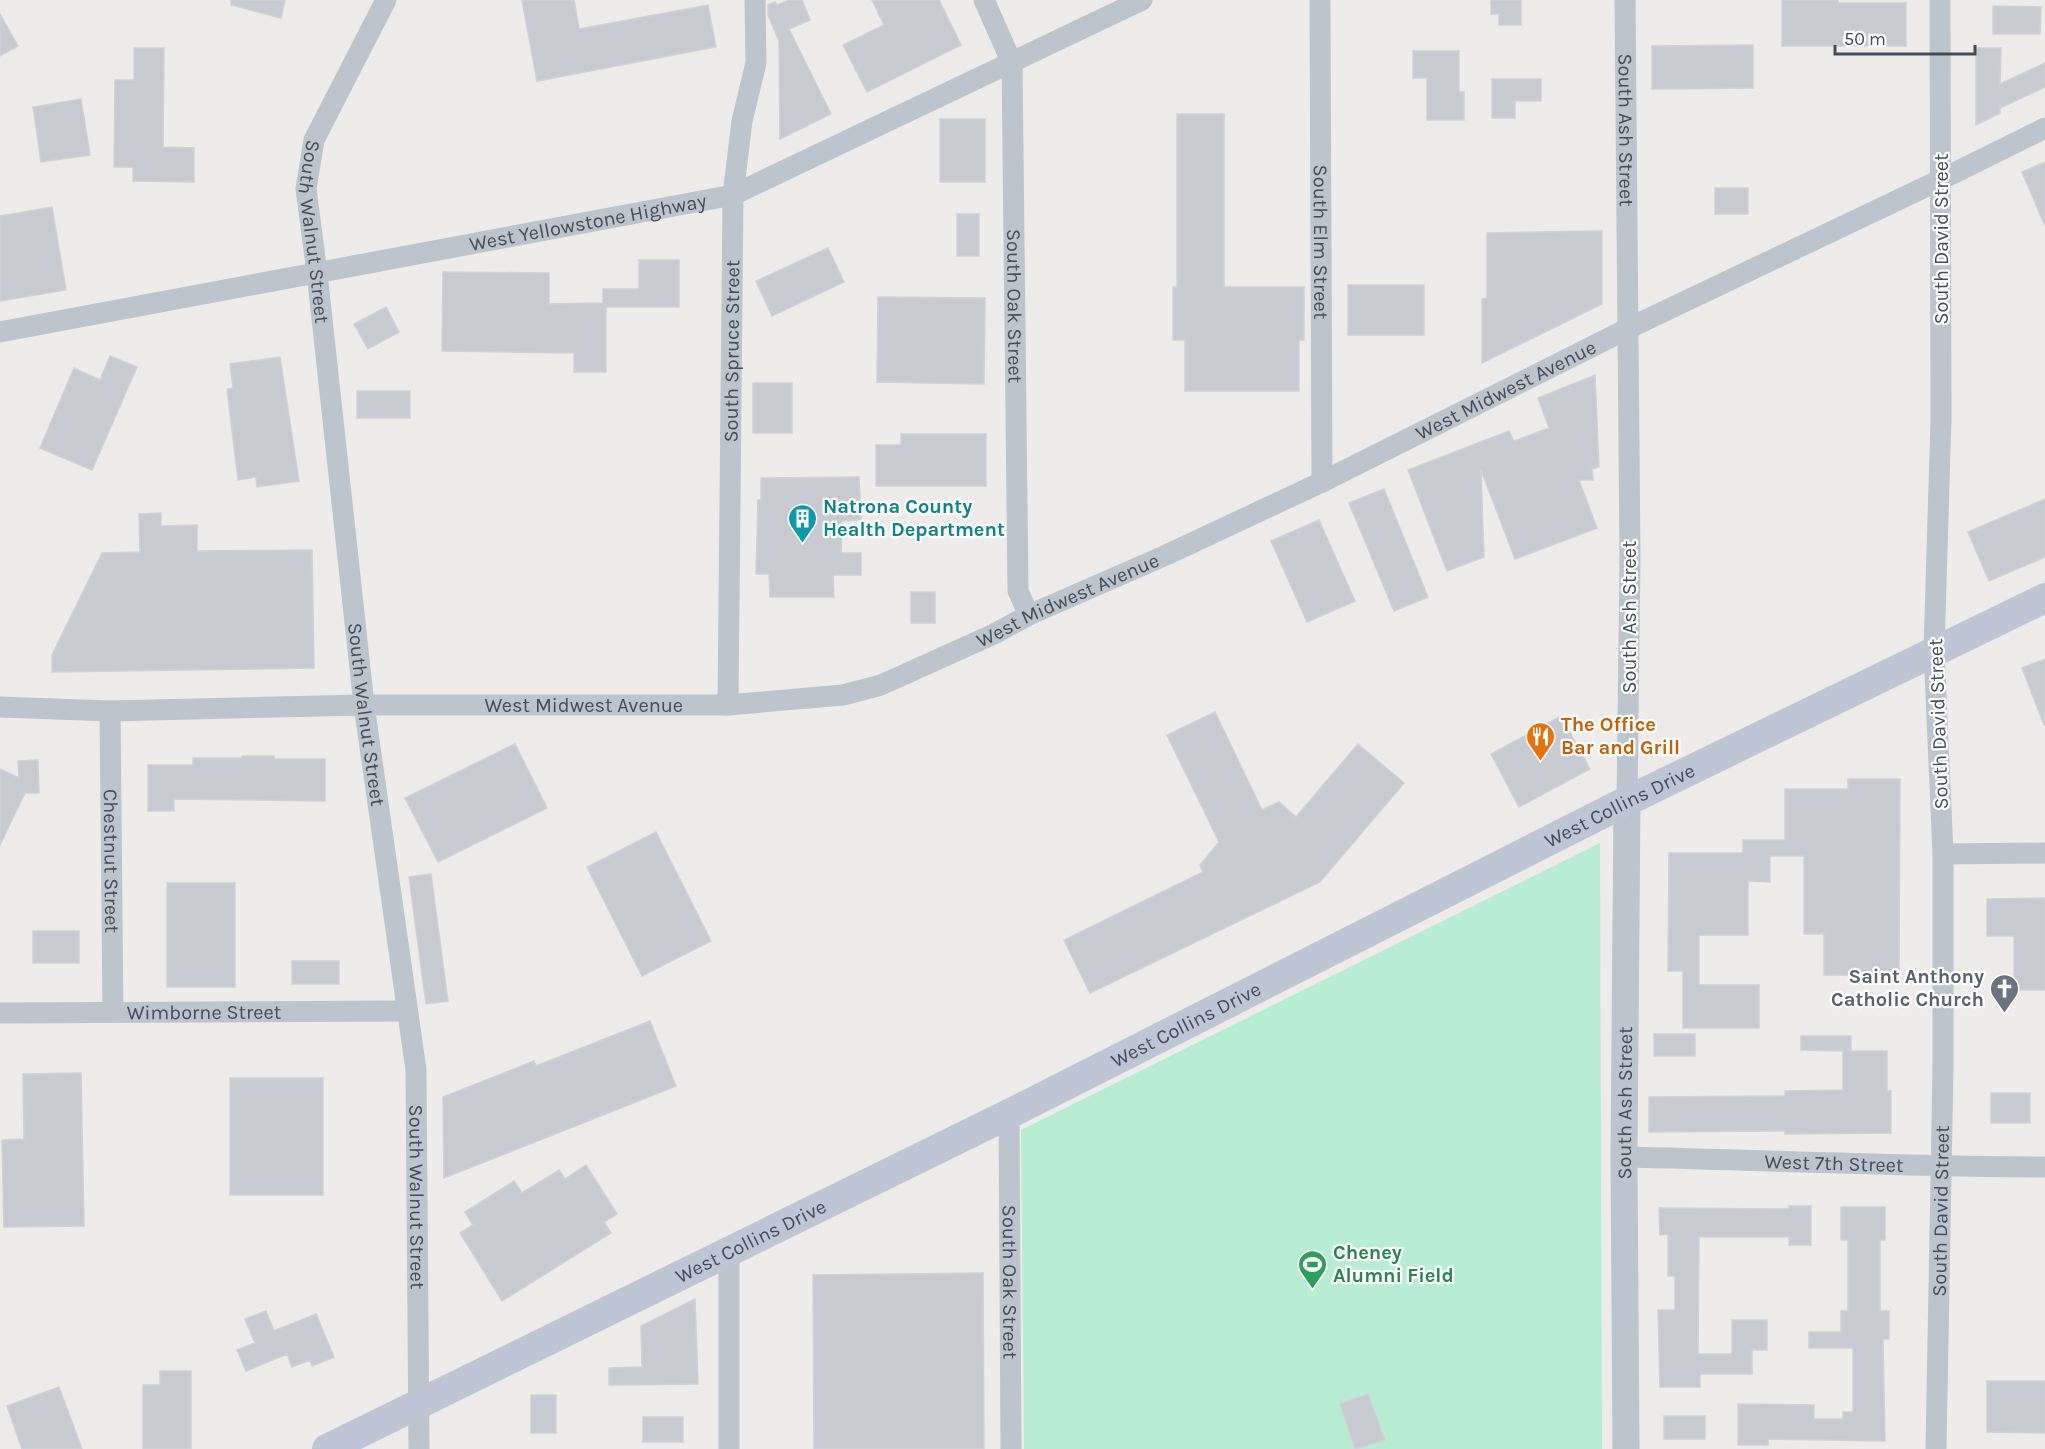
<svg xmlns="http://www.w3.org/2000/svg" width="2045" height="1449" font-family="Karla,sans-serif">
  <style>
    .green { fill: #b8edd3 }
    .building { fill: #c8cad1; stroke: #cfd1d7; stroke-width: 1.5 }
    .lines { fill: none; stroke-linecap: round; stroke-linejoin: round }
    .minor { stroke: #bcc4ce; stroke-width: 21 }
    .tertiary { stroke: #bcc4ce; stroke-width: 27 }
    .secondary { stroke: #bec6d5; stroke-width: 30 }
    .labels { text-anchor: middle; stroke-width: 4.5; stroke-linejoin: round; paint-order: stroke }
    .street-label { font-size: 20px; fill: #444c58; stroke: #fff }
    .culture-label { font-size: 20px; font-weight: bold; fill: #0d838f; stroke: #fff; text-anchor: start }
    .food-label { font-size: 20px; font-weight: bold; fill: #c56008; stroke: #fff; text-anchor: start }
    .worship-label { font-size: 20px; font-weight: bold; fill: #5b616d; stroke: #fff; text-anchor: end }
    .leisure-label { font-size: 20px; font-weight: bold; fill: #27864d; stroke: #fff; text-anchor: start }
  </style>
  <rect width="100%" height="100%" fill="#eeeceb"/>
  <path class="green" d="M1600,843L1602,1449H1024L1021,1130Z"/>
  <path class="building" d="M231,0H285L281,18L231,5Z
    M522,0H574L579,29L708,5L716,47L537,81Z
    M789,0H802L810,20L789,29L831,114L780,139L779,41L768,15V5L775,2L777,5Z
    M872,0H939L961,45L867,92L843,45L884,25Z
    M1491,0H1521V25H1499V14H1491Z
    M1782,0H1838V3H1906V46H1782Z
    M1993,6L2041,7L2040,34H1993Z
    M0,14L18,46L0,56Z
    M1753,45V88L1652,89V46Z
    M134,48H164L163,147L194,148V182L133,181V167H114L115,80H134Z
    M1976,48H2001L2000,84L2045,63V87L2000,108V113L1976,125Z
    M1413,51H1459V92H1464V120H1427V78H1413Z
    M1492,79H1541V101H1515V118H1492Z
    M81,99L90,155L41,162L33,107Z
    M1177,114H1224V287H1304V340H1299V391H1185V340H1173V287H1177Z
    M940,119H985V182H940Z
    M2045,162V226L2022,172Z
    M1715,188H1748V214H1715Z
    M52,207L66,290L0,301V216Z
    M957,214H979V256H957Z
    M1602,231V304L1482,363V299L1487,298V233Z
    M828,248L844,282L772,316L756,281Z
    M639,260H679V307H606V372H574V353L442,351L443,272L549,273V304L603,303V289H639Z
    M1348,285H1424V335H1348Z
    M878,297L985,298L984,384L877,382Z
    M386,307L399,332L368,349L354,324Z
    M110,356L137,367L92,470L40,448L74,368L100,380Z
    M280,357L299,481L257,487L256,477L238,480L227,389L233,388L230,364Z
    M1595,375L1599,467L1592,469L1593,480H1579L1597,528L1515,559L1481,470L1484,557L1447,571L1408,470L1509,431L1514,441L1549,428L1538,398Z
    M753,383H792V433H753Z
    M357,391H410V418H357Z
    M901,434H986V486H876V445H901Z
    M859,477L861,520L842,521L841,553H861V575H833L834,597H770L769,574H756L758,500H761V478Z
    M1384,489L1428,597L1394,611L1349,503Z
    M2045,499V557L1989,581L1968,532Z
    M161,513V526L197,525V551L312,550L314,668L52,672V655L102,553L140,552L139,514Z
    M1319,520L1355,601L1307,622L1271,541Z
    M911,592H935V623H911Z
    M2045,659V725H2044L2022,668Z
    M1215,712L1262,810L1279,802L1296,817L1358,744L1404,783L1320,882L1090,993L1064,940L1203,872L1200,865L1219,842L1167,735Z
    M1561,716L1590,769L1519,807L1491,754Z
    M515,744L547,808L438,862L405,798Z
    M242,756H274V759H325V801L174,799V811H148V765H193V758H242Z
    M38,760L39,793H25L0,845V769L19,778L18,761Z
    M1848,779H1900L1899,975H1824V934H1804V856H1770V882L1748,881V935H1699V985H1759V1028H1683V971H1668L1669,853H1743V840H1785V789H1848Z
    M656,832L711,941L642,976L587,867Z
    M431,874L448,1001L426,1004L409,877Z
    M167,883H235V987H167Z
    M2045,898V990H2014V936H1987V899Z
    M33,931H79V963H33Z
    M292,961H339V984H292Z
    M650,1021L676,1086L444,1178L443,1097L534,1061L536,1066Z
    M1654,1034H1695V1056H1654Z
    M1801,1036H1851V1051H1887V1091H1891V1133L1785,1134V1131L1649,1132V1097L1785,1096V1091L1843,1090V1051L1801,1050Z
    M81,1073L84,1226L4,1227L2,1140L24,1139L23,1074Z
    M230,1078H323V1195H230Z
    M1991,1093H2030V1123H1991Z
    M586,1165L617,1214L604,1222L611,1233L502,1301L460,1233L473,1225L465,1212L514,1181L522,1193L559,1170L565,1179Z
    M1789,1206H1811V1245H1789V1237H1699L1698,1354H1732V1320H1767V1350H1752V1374H1700V1387H1660L1658,1310H1675V1276H1668V1234L1660,1235L1659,1208L1789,1209Z
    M1841,1207H1885V1240H1880V1311H1889V1339H1883L1885,1441L1768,1439V1445H1738V1404L1814,1405V1419H1843V1412H1853V1348H1809V1332H1841V1311H1848V1240H1841Z
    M983,1273L984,1449H814L813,1275Z
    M695,1299L698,1384L609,1385V1368L642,1367L641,1326Z
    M266,1311L274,1331L316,1314L334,1357L312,1366L310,1360L292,1367L287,1354L246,1371L237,1350L255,1343L245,1319Z
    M160,1371H191V1449H143V1385H160Z
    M1987,1381H2045V1433L1987,1432Z
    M59,1387L82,1449H22L7,1406Z
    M1368,1394L1385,1440L1355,1449L1340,1404Z
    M531,1395H556V1433H531Z
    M1664,1416H1705V1439H1664Z
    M643,1417H683V1442H643Z"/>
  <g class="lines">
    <g class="minor">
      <path id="s1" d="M386,0L314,140L306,189L317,273L364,705L416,1070L419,1449"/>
      <path id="s2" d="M984,0L1012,63L1018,591L1029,615"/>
      <path id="s3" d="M1320,0L1322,482"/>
      <path id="s4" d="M1625,0L1630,559L1627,801"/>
      <path id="s5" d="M0,332L733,195L1142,0"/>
      <path id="s6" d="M728,705L733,195L742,121L756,63L755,0"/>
      <path id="s7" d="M0,707L110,711L364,705H728L843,695L881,685L994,634L1029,615L1164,556L1322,482L1627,329L1942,179L2045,128"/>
      <path id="s8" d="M110,711L113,1012"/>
      <path d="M1943,854L2045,853"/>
      <path id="s9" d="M0,1013L407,1011"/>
      <path id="s10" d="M1009,1114L1011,1449"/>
      <path id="s11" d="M1624,1157C1764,1160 1905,1167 2045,1167"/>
      <path d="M729,1449V1251"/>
      <path id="s12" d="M1936,1449L1943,1068V854L1934,650L1941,419L1940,0"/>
    </g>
    <path class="tertiary" id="s13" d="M1626,1449L1624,1157L1627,801"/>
    <path class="secondary" id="s14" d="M327,1449L1009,1114L1627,801L2045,598"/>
  </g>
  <defs>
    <symbol id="building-pin" viewBox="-11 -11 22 30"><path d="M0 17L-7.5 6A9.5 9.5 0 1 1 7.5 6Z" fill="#0f9aa8" stroke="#fff"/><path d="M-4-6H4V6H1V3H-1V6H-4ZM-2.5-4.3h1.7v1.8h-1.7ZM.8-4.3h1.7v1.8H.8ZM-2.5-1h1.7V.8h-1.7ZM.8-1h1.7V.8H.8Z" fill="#fff"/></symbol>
    <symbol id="restaurant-pin" viewBox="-11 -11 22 30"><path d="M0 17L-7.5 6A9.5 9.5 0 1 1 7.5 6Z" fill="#e8710a" stroke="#fff"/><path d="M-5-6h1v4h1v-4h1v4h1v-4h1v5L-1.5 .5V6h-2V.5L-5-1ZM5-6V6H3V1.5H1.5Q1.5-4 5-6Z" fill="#fff"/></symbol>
    <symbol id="church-pin" viewBox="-11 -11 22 30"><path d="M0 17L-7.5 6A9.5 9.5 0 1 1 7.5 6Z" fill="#6b7280" stroke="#fff"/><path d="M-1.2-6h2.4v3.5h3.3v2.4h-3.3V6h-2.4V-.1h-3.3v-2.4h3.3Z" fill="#fff"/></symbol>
    <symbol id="stadium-pin" viewBox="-11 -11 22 30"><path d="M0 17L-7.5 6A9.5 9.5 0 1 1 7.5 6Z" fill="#2e9e5b" stroke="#fff"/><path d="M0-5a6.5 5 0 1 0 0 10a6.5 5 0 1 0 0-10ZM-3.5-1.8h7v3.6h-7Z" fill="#fff"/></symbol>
  </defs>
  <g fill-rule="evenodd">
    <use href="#building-pin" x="786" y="502" width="33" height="45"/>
    <use href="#restaurant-pin" x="1524" y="720" width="33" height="45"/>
    <use href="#church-pin" x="1988" y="972" width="33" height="45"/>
    <use href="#stadium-pin" x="1296" y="1248" width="33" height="45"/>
  </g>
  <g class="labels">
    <g class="street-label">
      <text dy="7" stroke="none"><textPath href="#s4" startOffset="130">South Ash Street</textPath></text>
      <text dy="7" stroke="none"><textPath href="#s5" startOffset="598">West Yellowstone Highway</textPath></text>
      <text dy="7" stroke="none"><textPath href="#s1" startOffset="250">South Walnut Street</textPath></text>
      <text transform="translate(1941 239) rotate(-90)" y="7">South David Street</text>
      <text dy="7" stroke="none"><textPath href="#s3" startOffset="242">South Elm Street</textPath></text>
      <text dy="7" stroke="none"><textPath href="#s2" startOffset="312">South Oak Street</textPath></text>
      <text dy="7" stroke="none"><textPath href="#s6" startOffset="354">South Spruce Street</textPath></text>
      <text dy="7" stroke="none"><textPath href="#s7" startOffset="1574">West Midwest Avenue</textPath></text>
      <text dy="7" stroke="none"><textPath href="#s7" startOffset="1088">West Midwest Avenue</textPath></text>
      <text transform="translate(1629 617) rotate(-90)" y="7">South Ash Street</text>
      <text dy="7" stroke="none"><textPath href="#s7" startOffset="584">West Midwest Avenue</textPath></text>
      <text dy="7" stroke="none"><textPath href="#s1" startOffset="736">South Walnut Street</textPath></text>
      <text transform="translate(1938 724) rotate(-92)" y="7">South David Street</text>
      <text dy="7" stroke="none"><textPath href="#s14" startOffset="1444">West Collins Drive</textPath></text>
      <text dy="7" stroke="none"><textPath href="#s8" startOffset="150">Chestnut Street</textPath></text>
      <text dy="7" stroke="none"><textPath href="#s9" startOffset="204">Wimborne Street</textPath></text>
      <text dy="7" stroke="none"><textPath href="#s14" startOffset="958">West Collins Drive</textPath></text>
      <text dy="7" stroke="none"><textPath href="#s13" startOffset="346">South Ash Street</textPath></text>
      <text dy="7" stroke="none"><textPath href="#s11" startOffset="210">West 7th Street</textPath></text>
      <text dy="7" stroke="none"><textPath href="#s1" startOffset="1222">South Walnut Street</textPath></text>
      <text dy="7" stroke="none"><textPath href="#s12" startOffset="238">South David Street</textPath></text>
      <text dy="7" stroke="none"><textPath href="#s14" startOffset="472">West Collins Drive</textPath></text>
      <text dy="7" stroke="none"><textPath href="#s10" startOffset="168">South Oak Street</textPath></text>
    </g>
    <g class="culture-label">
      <text x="823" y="513">Natrona County<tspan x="823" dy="23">Health Department</tspan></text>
    </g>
    <g class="food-label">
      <text x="1561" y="731">The Office<tspan x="1561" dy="23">Bar and Grill</tspan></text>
    </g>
    <g class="worship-label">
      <text x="1984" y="983">Saint Anthony<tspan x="1984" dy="23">Catholic Church</tspan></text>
    </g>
    <g class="leisure-label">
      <text x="1333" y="1259">Cheney<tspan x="1333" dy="23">Alumni Field</tspan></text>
    </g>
  </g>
  <path d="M1835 45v9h140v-9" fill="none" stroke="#444c58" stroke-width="3"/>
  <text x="1844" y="45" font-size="18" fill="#444c58" stroke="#ffffff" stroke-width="4.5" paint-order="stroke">50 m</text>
</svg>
